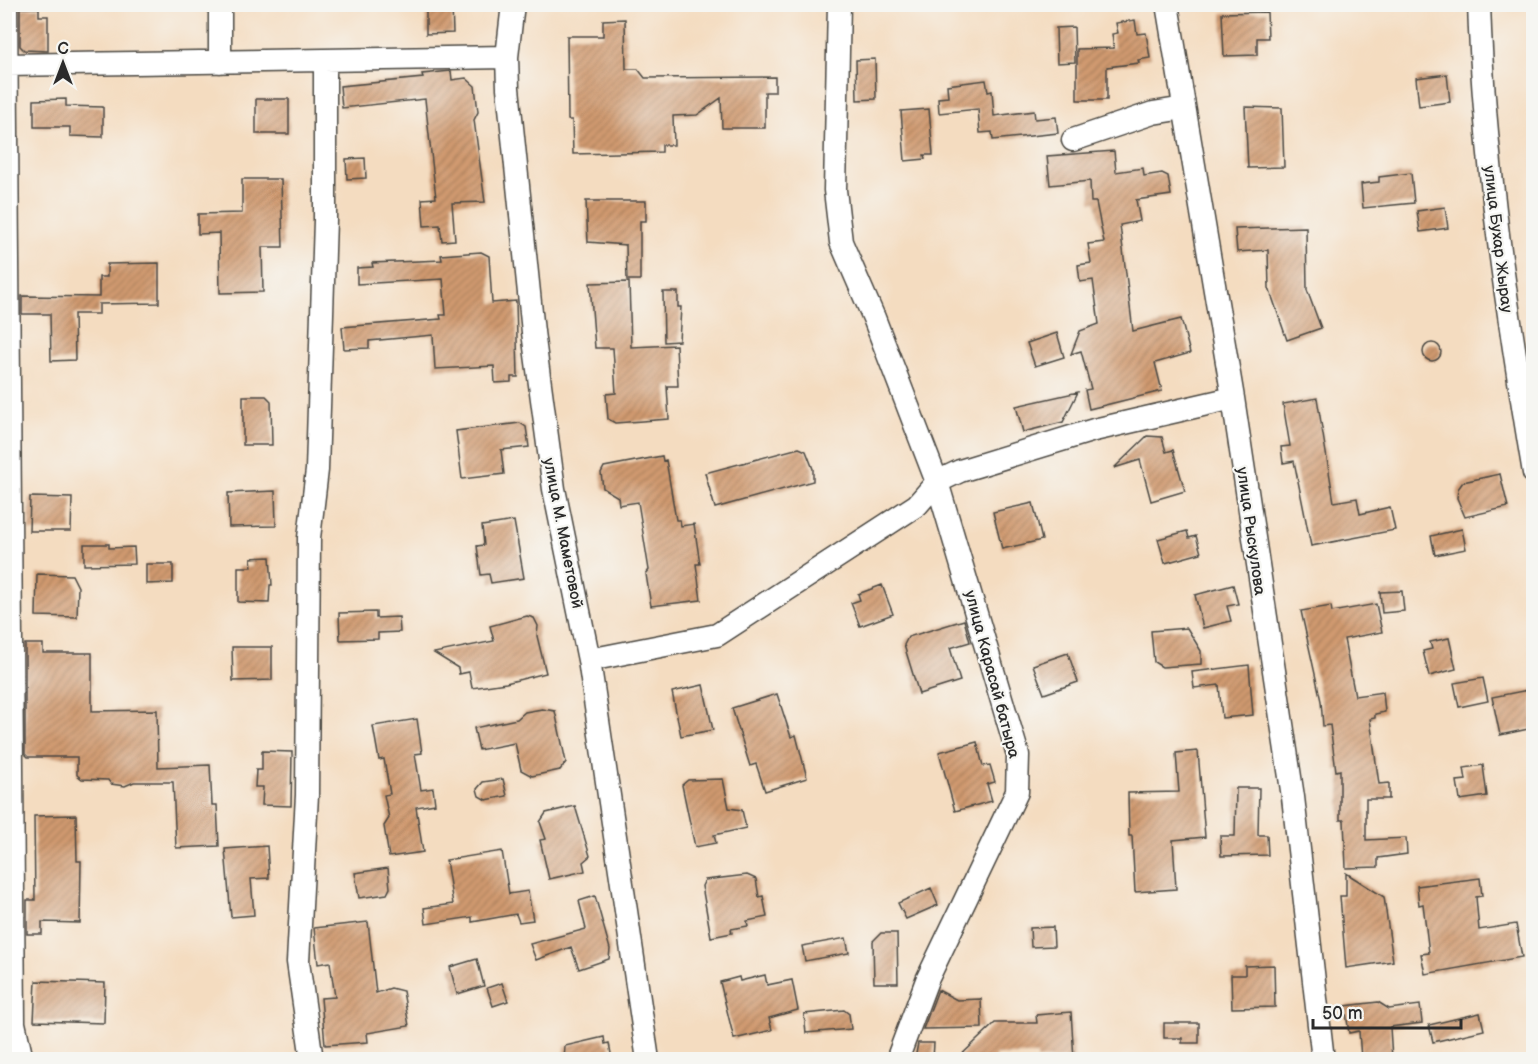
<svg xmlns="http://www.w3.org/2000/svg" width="1538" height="1064" font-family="'Balsamiq Sans',sans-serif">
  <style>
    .building { fill: url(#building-hatch) }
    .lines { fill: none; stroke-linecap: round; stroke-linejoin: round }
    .minor-casing { stroke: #494641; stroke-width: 25 }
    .minor { stroke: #fff; stroke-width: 22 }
    .labels { text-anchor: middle; stroke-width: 4.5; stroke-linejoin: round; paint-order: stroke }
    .street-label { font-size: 16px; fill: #2b2b2b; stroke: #f6f6f2 }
  </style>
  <defs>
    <pattern id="building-hatch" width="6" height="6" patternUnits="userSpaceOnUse" patternTransform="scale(1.5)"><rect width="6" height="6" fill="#d09a6f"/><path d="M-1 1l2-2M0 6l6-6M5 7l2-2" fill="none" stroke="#a97e5b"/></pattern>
  </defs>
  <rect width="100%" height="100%" fill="#f6f6f2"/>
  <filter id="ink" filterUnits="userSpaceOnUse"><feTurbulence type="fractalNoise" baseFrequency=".0167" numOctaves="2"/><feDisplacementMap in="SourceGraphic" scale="12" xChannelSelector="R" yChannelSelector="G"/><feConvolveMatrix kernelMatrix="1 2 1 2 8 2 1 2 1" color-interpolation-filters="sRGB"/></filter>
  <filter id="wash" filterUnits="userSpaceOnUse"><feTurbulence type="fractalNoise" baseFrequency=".008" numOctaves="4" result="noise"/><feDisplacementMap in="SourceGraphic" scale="24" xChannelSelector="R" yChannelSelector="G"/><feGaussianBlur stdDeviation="1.35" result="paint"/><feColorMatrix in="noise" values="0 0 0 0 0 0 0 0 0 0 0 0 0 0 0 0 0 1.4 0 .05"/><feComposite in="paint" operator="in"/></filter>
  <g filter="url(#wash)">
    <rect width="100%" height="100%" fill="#f4dcc0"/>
    <g id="blocks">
      <path class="building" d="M452,5L453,33L426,34V11L435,10V6Z
        M20,8H39V16H48V51L24,50L20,46Z
        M1267,12L1268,38H1257V55L1224,56L1222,13Z
        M625,19L626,69H638L645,78L775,77V92H765V128H722L721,98L697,115L673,116L674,145H662V152L573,154L572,120H568L567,36H603V20Z
        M1135,20L1137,34L1146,33L1150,58L1138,60L1139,63L1107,67V100H1077V49L1114,48L1112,34L1118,33L1116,23Z
        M1074,27L1075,62L1057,63L1056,28Z
        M875,59L876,99L857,100L856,60Z
        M451,71L452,80L466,78L475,86L478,112L474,120L485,202L452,203L455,240L442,241L440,225L424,226L422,199L436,198L425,99L342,108L340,86L423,78L422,74Z
        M1447,74L1450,102L1419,106L1416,78Z
        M986,80L988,92L992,91L994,116L1034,111L1035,119L1056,117L1058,133L993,140L992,132L980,133L978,109L939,113L938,98L948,97L947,85Z
        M66,99V106L103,107V137L70,136V127H34V100Z
        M256,99H289V134H256Z
        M1245,107L1282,108L1284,167L1248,168Z
        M929,109L933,155H924L925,159L905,161L901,111Z
        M1114,151L1116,172L1143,168L1144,176L1162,173L1168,176L1171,195L1136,200L1140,221L1120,225L1133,331L1181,319L1190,353L1155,363L1162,391L1089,409L1085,390L1091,389L1081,351L1071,354L1080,331L1099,324L1093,280L1080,282L1078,265L1091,263L1088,244L1104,242L1096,202H1091L1090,181L1050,185L1047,156Z
        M365,158L366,178L347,179L346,159Z
        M1411,173L1414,203L1363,208L1361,184L1379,182V177Z
        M242,179H281L283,247H262L263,292L220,293L219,233L198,234V214L242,213Z
        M586,201H646V221H640V280H627L626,245L588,242Z
        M1445,207L1448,228L1420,232L1417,211Z
        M1306,227L1307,290L1321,328L1287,340L1269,288L1268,250L1237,252L1235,229Z
        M481,252L489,256L492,303L516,301L518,377H511V382L495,383L494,366L435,369L433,335L369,341V348L344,349L342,327L441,319L440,315H446L443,279L357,284V268L373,267L372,263L442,260L441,255Z
        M159,263V303L99,304V314H74L75,360L51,361L50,314H22V296L99,297V277H107V264Z
        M629,282L631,347L676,345L678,386H667L669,419L615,423L608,419L606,394L616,393L613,348H595L590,283Z
        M663,292H678V307H681L679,341L664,342Z
        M1057,333L1064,357L1035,366L1027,343Z
        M1423 352a9 9 0 1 1 18 0a9 9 0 1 1-18 0Z
        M1078,392L1063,422L1023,432L1016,406Z
        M243,396H266L271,401L272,445H243Z
        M1317,398L1334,502L1357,498L1360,514L1390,507L1395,530L1311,546L1294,461L1283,463L1281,447L1290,446L1283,404Z
        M520,423L526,427L529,447L501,450L504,474L462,479L456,431Z
        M1147,436L1162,437L1166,452L1173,450L1185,491L1151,501L1140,460L1114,468Z
        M799,448L806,451L813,469V481L715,508L705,473Z
        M662,456L663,461L666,460L676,520H680L681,526L694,524L700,564H696L701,600L651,606L646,574L649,570L638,502L619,505L618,497L603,488L601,473L604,467Z
        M1500,474L1508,507L1465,517L1457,498L1458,489L1463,482Z
        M275,491L276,526L229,527L228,493Z
        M30,497L72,498L71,531H29Z
        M1033,503L1042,540L1002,549L993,512Z
        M514,521L524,578L491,583L489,574L481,575L477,546L484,545L482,526Z
        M1462,529L1466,549L1435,555L1431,536Z
        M1187,531L1189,538L1196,536L1201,553L1165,563L1158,539Z
        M84,544H109V548L134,547L135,564L84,565Z
        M270,557L272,585H270L269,603L238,602V567H252L251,558Z
        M146,564H173V583L146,584Z
        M37,574L72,575L78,587L77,617L36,616Z
        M882,585L893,614L860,626L851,603L860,600L858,594Z
        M1233,585L1238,604L1227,606L1231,621L1203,628L1195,595Z
        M1402,591L1404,611L1382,613L1380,592Z
        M1376,604L1382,632L1344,639L1355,696L1383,692L1385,712L1375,714V718L1370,719L1379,784L1389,783V799H1366V840L1406,838L1407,854L1378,858V867L1346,868L1344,820H1340V770L1336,771L1330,725L1323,726L1321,701L1301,611L1331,606L1332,612Z
        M376,612V618L399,617L400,632L378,633V639L340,640L339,613Z
        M527,616L534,618L538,626L537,636L546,673L506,683L472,688L469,672L459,674L458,668L434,653L494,641L490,626Z
        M964,620L970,642L950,648L960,681L919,694L904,645L908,637Z
        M1187,628L1201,651V664L1162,667L1154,662L1151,631Z
        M1449,638L1456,669L1429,676L1423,651L1432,649L1430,642Z
        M25,644H43V653H92V711L157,710L158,767L210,765L212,805H217L219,846L176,848L173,782H134L125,786L111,784L108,780L82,779L77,775V757H28L25,754Z
        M232,647H272V680L233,681Z
        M1068,653L1078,682L1044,694L1033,665Z
        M1249,665L1253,715L1222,718L1219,685L1194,688L1192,672Z
        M1483,678L1488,701L1459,707L1454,683Z
        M703,685L713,730L681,736L672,692Z
        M1533,689V728L1500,735L1492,697Z
        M777,694L791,737L796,735L807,778L765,791L756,764L750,766L732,708Z
        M542,709L555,711L566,762L560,770L532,776L521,770L515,743L479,750L474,728L517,719L525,712Z
        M417,719L422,753L415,754L421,790L433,788L435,804L416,807L423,852L389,857L384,826L389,818L384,795L390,794L384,759L379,760L373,726Z
        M977,742L983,766L990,765L995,782L987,784L992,801L955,811L939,752Z
        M262,751L292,752L291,806L262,805L263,787H255L256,770H262Z
        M1198,751L1205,837L1173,840L1176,889L1135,892L1132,836H1129L1128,793L1179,792L1176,753Z
        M1483,765L1487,796L1460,800L1457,781L1466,780L1464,768Z
        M503,779L507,796L486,800L479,796L477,789L483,782Z
        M723,779L729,808L742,810L746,828L714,835L716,843L695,847L682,785L688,780Z
        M1236,788H1259L1258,835H1267L1268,855L1221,856L1220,836H1235Z
        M575,806L590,856L583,862L585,871L549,879L540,840L546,839L540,822L546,813Z
        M76,815L77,861H81L80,923L42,922V934H27V900H35L34,816Z
        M267,846L269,878L251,879L254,915L231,917L225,849Z
        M502,851L509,894L528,891L533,920L519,922L516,914L472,922V917L426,924L424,908L453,904L446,860Z
        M388,868L390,888L387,894L359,898L355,873Z
        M1346,873L1384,897L1393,961L1346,968L1340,896H1346Z
        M747,875L756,879L759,897L763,896L767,917L747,921L748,926L731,929L732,933L711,937L702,886L705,880Z
        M1480,878L1482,896L1476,897L1479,930L1516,924L1522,957L1425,974L1421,954L1429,953L1423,904L1419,905L1417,886Z
        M931,888L938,905L906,919L898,903Z
        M595,896L610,949L609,959L579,969L571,947L536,960L530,944L586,929L579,901Z
        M368,922L376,993L391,988L403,991L409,1026L367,1033L368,1042L325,1045L321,998L335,997L330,962L318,964L314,928Z
        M1053,927L1054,946L1031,947L1030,928Z
        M881,933H897L898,983H874L873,941Z
        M846,938L849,953L805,961L802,946Z
        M477,959L484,986L457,994L450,967Z
        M1274,965L1275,1007L1232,1008L1231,975H1245V966Z
        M765,975L767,985L792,980L798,1010L769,1018L772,1030L734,1039L720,982L739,977L740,981Z
        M36,981L105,983L104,1023L34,1021Z
        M502,983L508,1001L493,1006L487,988Z
        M938,990L957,1000L981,999L982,1028L923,1029Z
        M1378,1002L1389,1009L1420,1005L1422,1023L1390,1027L1392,1059H1361L1359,1031L1349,1033L1345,1006Z
        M844,1010L849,1014L851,1029L806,1033L804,1014Z
        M1071,1012L1074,1059H1037V1055H995V1059H957L995,1023H1037L1036,1015Z
        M1480,1013L1484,1030L1433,1042L1429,1025Z
        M1164,1023H1199V1043H1182V1038H1164Z
        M604,1037L605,1044L609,1043L612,1059H564L565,1046Z
        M918,1043H934L933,1059H915Z"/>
    </g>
  </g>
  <g filter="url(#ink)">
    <use href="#blocks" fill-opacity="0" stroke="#494641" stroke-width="1.5"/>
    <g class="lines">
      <defs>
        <path id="minor" d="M6,4L14,1023L22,1060
          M220,4V62
          M513,4L507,57L508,88L533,332L554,489L589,660L648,1060
          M839,4L835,190L841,242L874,318L937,482L1018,755L1017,792L927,980L897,1060
          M1167,4L1233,398L1293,797L1323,1060
          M1479,4C1484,162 1508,318 1534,473
          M6,65L507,57
          M1073,140L1153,113L1184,108
          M589,660L717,635L917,505L937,482L960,471L1094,430L1233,398
          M312,1060L298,962L307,795L309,538L317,470L325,220V61"/>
      </defs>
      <use href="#minor" class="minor-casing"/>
      <use href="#minor" class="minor"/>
    </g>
  </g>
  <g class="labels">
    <g class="street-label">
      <text transform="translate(1499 239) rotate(83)" y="6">улица Бухар Жырау</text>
      <text transform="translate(1252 531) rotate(82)" y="6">улица Рыскулова</text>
      <text transform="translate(564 533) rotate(79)" y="6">улица М. Маметовой</text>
      <text transform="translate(993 674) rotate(75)" y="6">улица Карасай батыра</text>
    </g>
  </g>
  <rect width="1538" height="1064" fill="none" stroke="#f6f6f2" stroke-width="24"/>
  <g transform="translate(63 63)" stroke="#f6f6f2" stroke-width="4.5" paint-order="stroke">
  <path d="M0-4.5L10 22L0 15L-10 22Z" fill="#2b2b2b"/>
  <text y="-9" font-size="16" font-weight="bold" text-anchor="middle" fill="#2b2b2b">С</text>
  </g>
  <path d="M1313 1019v9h148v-9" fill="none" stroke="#2b2b2b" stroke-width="3"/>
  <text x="1322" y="1019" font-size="18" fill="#2b2b2b" stroke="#f6f6f2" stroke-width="4.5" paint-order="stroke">50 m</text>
</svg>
